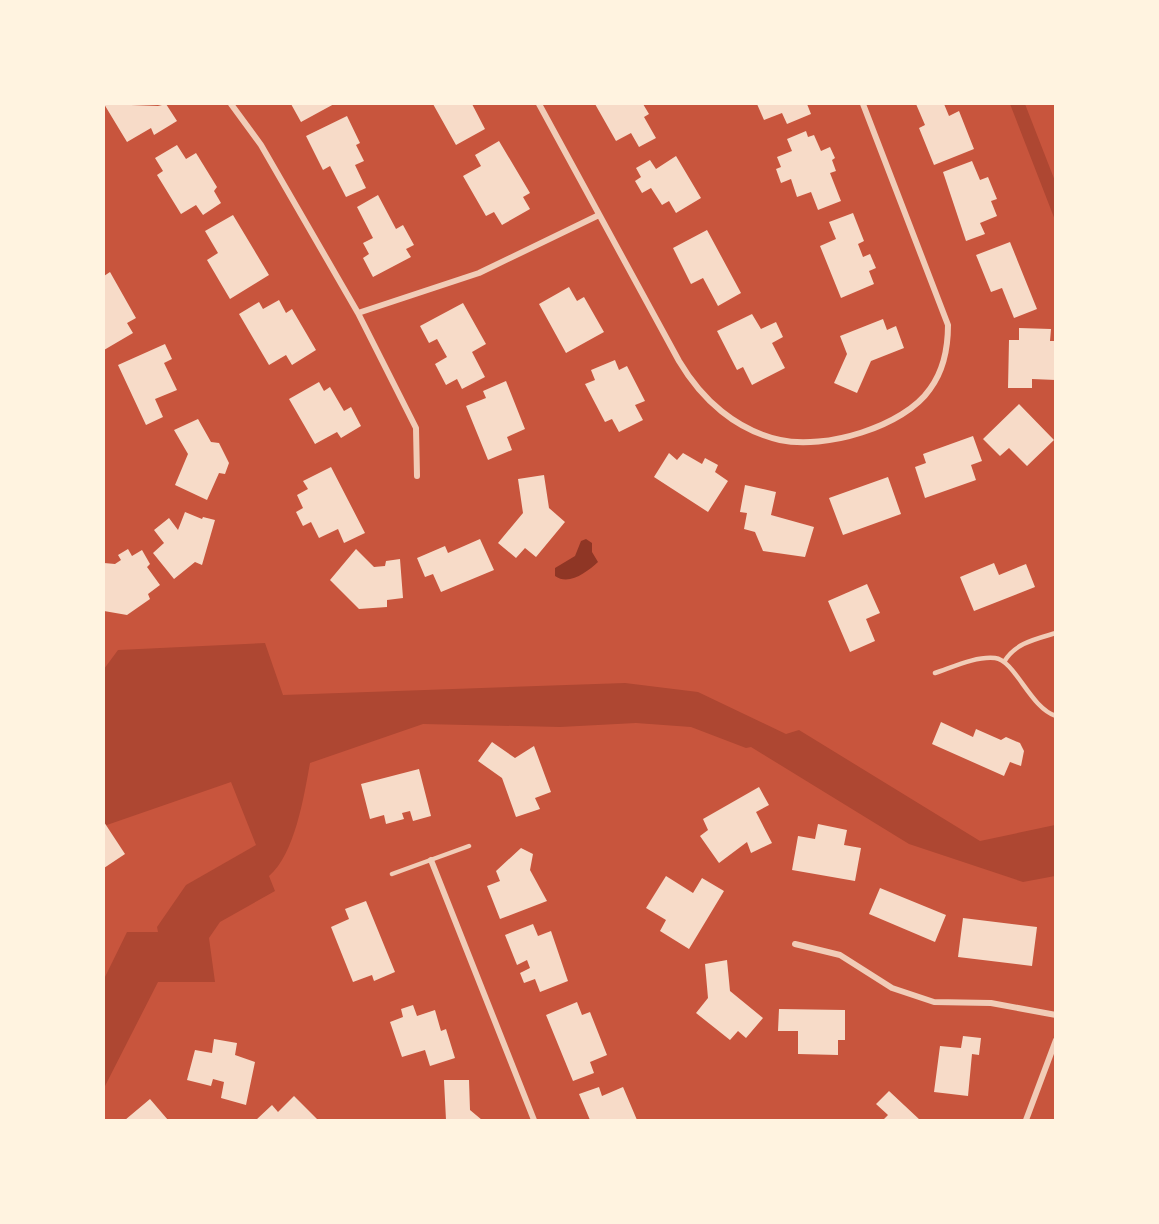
<svg xmlns="http://www.w3.org/2000/svg" width="1159" height="1224" font-family="'Fira Sans',sans-serif">
  <style>
    .green { fill: #ae4732 }
    .water { fill: #8f3625 }
    .building { fill: #f7dbc8 }
    .lines { fill: none; stroke-linecap: round; stroke-linejoin: round }
    .service { stroke: #f1ccb7; stroke-width: 4.5 }
    .minor { stroke: #f1ccb7; stroke-width: 6 }
  </style>
  <rect width="100%" height="100%" fill="#c8553d"/>
  <path class="green" d="M1010,104H1025L1055,181V220Z
    M265,643L283,695L625,683L698,692L786,734L799,730L980,841L1055,825V876L1023,882L909,844L751,747L746,748L691,727L636,723L560,727L423,724L310,763C304,796 295,854 269,876L275,891L220,922L209,938L215,982H158L104,1088V979L127,932H158L157,927L186,885L256,845L231,782L104,826V669L118,650Z"/>
  <path class="water" d="M586,539L592,543V552L598,562C587,572 569,586 555,576V568L575,556L581,541Z"/>
  <path class="building" d="M104,104L158,106L166,104L177,121L154,135L151,128L127,142Z
    M291,104H334L301,122Z
    M433,104H472L485,129L456,145Z
    M595,104H643L649,114L644,117L656,138L639,147L631,133L616,141Z
    M757,104H807L811,114L787,124L782,113L764,120Z
    M916,104H944L949,116L959,111L974,149L934,165L919,128L925,125Z
    M347,116L360,143L356,145L364,161L355,165L366,188L346,197L330,166L323,170L306,136Z
    M806,131L808,137L814,135L821,151L830,147L835,158L832,160L836,171L830,173L841,201L818,210L811,192L797,197L791,179L781,183L776,169L781,167L777,157L792,151L787,139Z
    M499,141L530,193L523,197L530,209L502,225L494,212L486,216L463,176L481,166L475,155Z
    M177,145L186,159L196,153L217,187L214,191L221,203L203,215L196,205L181,214L157,175L163,171L155,158Z
    M676,156L701,198L676,213L669,201L662,205L651,188L642,193L635,181L641,177L636,168L650,160L656,169Z
    M972,161L980,180L988,177L997,199L991,201L997,216L980,223L985,234L966,241L943,172Z
    M378,195L396,229L403,225L414,245L406,249L411,257L373,277L363,258L369,254L363,243L373,238L357,207Z
    M853,213L864,241L858,244L863,257L870,254L876,268L869,271L874,284L841,298L820,246L836,239L829,222Z
    M233,215L269,275L230,299L207,260L218,253L205,231Z
    M707,230L741,293L718,306L703,278L691,284L673,248Z
    M1010,242L1037,309L1014,318L1002,288L991,292L976,255Z
    M110,272L136,318L127,323L133,333L104,350V276Z
    M569,287L577,301L584,297L604,332L566,353L539,304Z
    M279,300L286,313L292,309L316,350L292,365L286,355L269,365L239,314L259,302L263,309Z
    M463,303L486,344L472,352L485,377L462,389L457,379L446,385L435,364L447,357L437,339L429,343L420,326Z
    M752,314L761,329L776,322L783,337L772,343L785,368L752,385L743,367L737,370L717,331Z
    M883,319L887,330L896,326L904,348L871,361L857,393L834,383L847,354L840,336Z
    M1019,328L1051,329L1050,341H1056V380L1032,379V388H1008L1009,340H1019Z
    M165,344L172,359L164,363L177,390L155,399L163,417L146,425L118,365Z
    M615,360L619,370L627,366L645,401L635,405L643,420L619,432L612,419L605,422L585,384L595,380L591,370Z
    M506,381L525,429L507,437L512,450L488,460L466,406L486,398L483,391Z
    M319,382L324,391L330,387L344,411L351,407L361,426L341,438L337,432L315,444L289,399Z
    M1019,404L1054,440L1027,466L1009,448L1000,456L983,439Z
    M198,419L211,442L219,443L229,463L225,474L219,473L207,500L175,485L188,454L174,430Z
    M973,436L982,461L971,465L976,480L925,498L915,467L926,463L923,454Z
    M669,453L677,460L683,453L702,464L705,458L718,465L715,472L728,481L708,512L654,477Z
    M331,467L365,533L344,543L338,529L319,538L311,522L303,526L296,512L303,508L297,495L308,489L303,481Z
    M544,475L549,508L565,522L536,557L525,548L516,558L498,543L523,513L518,479Z
    M888,477L901,514L843,535L829,498Z
    M745,485L776,492L771,515L814,527L805,557L763,551L755,532L744,529L747,513L740,512Z
    M185,512L202,519L203,517L215,520L202,565L195,562L174,579L153,553L164,543L154,530L169,518L178,530Z
    M480,539L494,570L441,592L433,574L425,577L417,558L445,546L448,553Z
    M128,549L132,556L142,550L150,564L147,567L160,585L148,594L150,599L127,615L104,611V563L115,564L121,560L118,555Z
    M356,549L374,567L385,566L386,561L400,559L403,598L387,600V607L359,609L330,580Z
    M994,563L999,575L1026,564L1035,587L974,611L960,577Z
    M867,584L880,613L866,619L875,641L850,652L828,601Z
    M941,722L973,737L976,729L1001,740L1006,737L1020,743L1024,751L1021,766L1010,762L1004,776L932,744Z
    M492,742L515,758L534,746L551,792L535,798L540,809L516,817L502,778L478,761Z
    M419,769L431,816L413,821L410,811L402,813L404,819L386,824L384,815L370,819L361,784Z
    M759,787L769,805L756,812L772,843L751,853L747,842L719,863L700,836L708,830L703,819Z
    M104,822L125,854L104,868Z
    M818,824L847,830L844,845L861,848L855,881L792,870L798,836L815,839Z
    M521,848L533,854L530,870L547,901L500,919L487,886L500,881L496,871Z
    M666,876L693,893L702,878L724,891L689,949L660,931L666,920L646,908Z
    M880,888L946,915L935,942L869,914Z
    M366,901L395,972L374,981L372,975L353,982L331,927L349,919L345,909Z
    M963,918L1037,927L1032,966L958,957Z
    M533,924L538,936L551,931L568,981L540,992L535,979L524,983L520,973L530,968L527,960L517,965L505,935Z
    M727,960L730,991L763,1018L746,1038L738,1031L730,1040L696,1013L708,998L705,964Z
    M577,1002L582,1015L590,1012L607,1055L590,1062L594,1073L573,1081L546,1015Z
    M413,1005L417,1016L435,1010L441,1031L446,1029L455,1058L430,1066L425,1050L402,1057L390,1022L403,1017L401,1009Z
    M779,1009L845,1010V1040H838V1055L798,1054V1031H778Z
    M963,1036L981,1038L979,1055L972,1054L968,1096L934,1092L940,1046L961,1048Z
    M214,1039L237,1043L235,1055L255,1062L246,1105L221,1098L224,1082L213,1079L211,1086L187,1080L195,1050L212,1053Z
    M444,1080H469L470,1110L482,1120H446Z
    M599,1087L602,1096L623,1087L637,1120H590L579,1094Z
    M889,1091L920,1120H883L888,1115L876,1104Z
    M294,1096L318,1120H256L272,1105L278,1112Z
    M150,1099L168,1120H125Z"/>
  <g class="lines">
    <path class="service" d="M1004,662C1015,643 1036,639 1056,633
      M935,673C953,667 976,656 995,658C1015,660 1030,708 1056,716
      M392,874L469,846"/>
    <path class="minor" d="M231,104L261,145L358,313L416,428L417,476
      M539,104L679,361C702,400 736,430 780,440C824,450 904,427 930,389C944,370 948,348 948,325L863,104
      M358,313L479,273L599,215
      M431,860L534,1120
      M795,944L840,955L892,988L934,1002L991,1003L1056,1015
      M1026,1120L1056,1040"/>
  </g>
  <rect width="1159" height="1224" fill="none" stroke="#fff3e0" stroke-width="210"/>
</svg>
